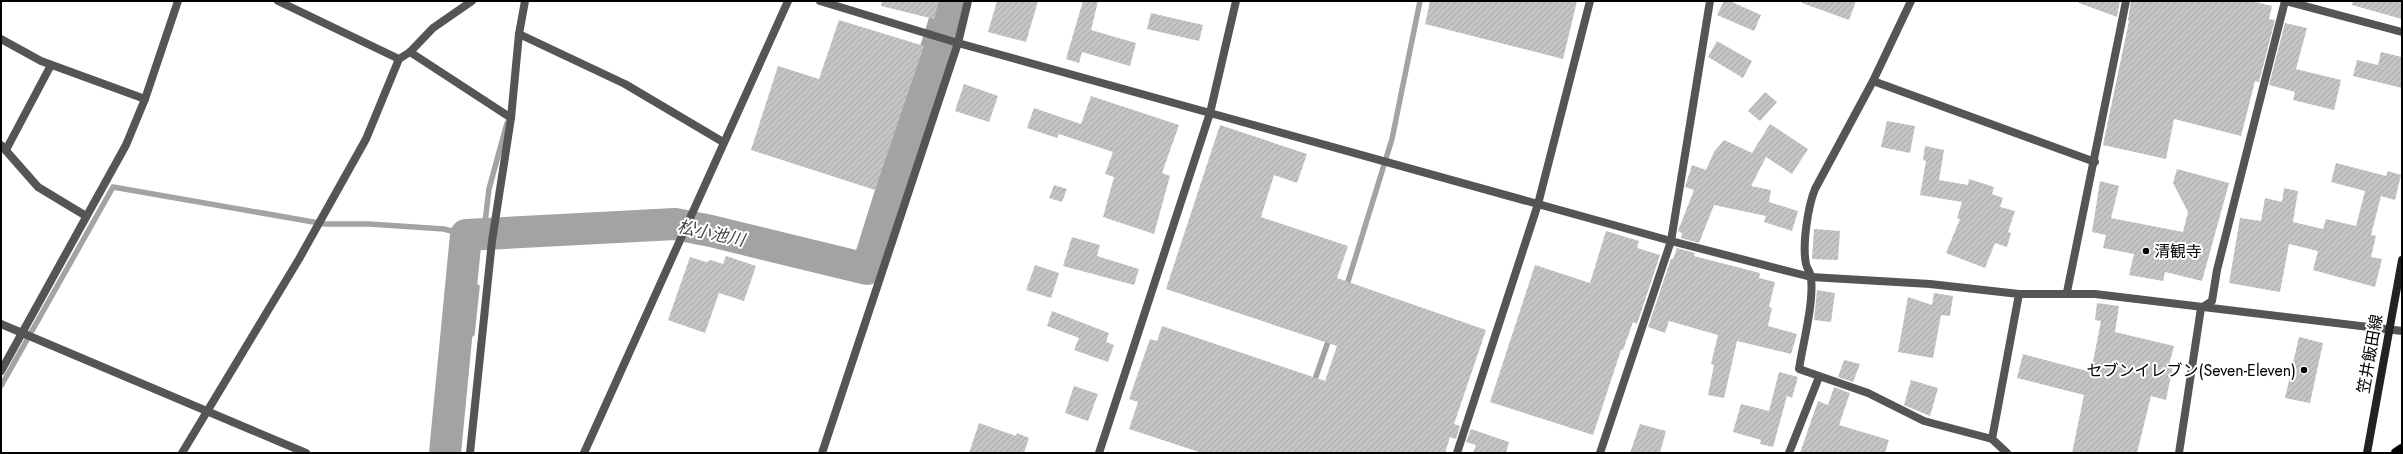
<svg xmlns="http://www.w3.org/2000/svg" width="2403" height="454" viewBox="0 0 2403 454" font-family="Jost,'Noto Sans JP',sans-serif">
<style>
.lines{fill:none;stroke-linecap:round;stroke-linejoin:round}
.stream{stroke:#a3a3a3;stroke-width:5.5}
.river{stroke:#a3a3a3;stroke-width:32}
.building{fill:url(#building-hatch)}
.primary-casing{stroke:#dbdbdb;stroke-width:12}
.minor{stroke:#555;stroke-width:8}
.tertiary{stroke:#555;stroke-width:8}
.secondary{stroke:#222;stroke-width:8}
.primary{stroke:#000;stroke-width:10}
.poi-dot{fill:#000;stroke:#fff;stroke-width:1.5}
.labels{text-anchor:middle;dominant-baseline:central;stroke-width:4;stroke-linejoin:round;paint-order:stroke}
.poi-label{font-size:16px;fill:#000;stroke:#fff;text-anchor:start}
.street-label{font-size:16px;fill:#000;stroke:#fff}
.water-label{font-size:17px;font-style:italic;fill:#444;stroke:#fff}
</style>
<defs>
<pattern id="building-hatch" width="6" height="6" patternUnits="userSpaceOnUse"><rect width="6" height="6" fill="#c4c4c4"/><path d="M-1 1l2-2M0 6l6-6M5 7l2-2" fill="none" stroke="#a7a7a7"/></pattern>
</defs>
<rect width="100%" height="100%" fill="#fff"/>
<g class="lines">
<!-- stream -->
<g class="stream">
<polyline points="483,239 489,189 507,123"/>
<polyline points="1346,288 1392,139 1420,1"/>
<polyline points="472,334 477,287"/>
<polyline points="1313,385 1330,336"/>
<polyline points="1,386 113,187 325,224 369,224 444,229 466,235"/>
</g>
<!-- river -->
<polyline class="river" points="445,453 466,235 675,224 711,231 867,269 951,1"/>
</g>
<!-- building -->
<g class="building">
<polygon points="882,1 939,1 934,19 881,6"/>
<polygon points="997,1 1038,1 1026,42 988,32"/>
<polygon points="1083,1 1098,1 1091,30 1136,43 1130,66 1082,52 1079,63 1066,59"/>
<polygon points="1430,1 1577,1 1563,59 1425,24"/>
<polygon points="1724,1 1730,1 1761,15 1754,31 1717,15"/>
<polygon points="1803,1 1856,1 1849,20 1802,3"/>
<polygon points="2079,1 2120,1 2117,17 2079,3"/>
<polygon points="2131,1 2252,1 2272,6 2269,19 2275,20 2259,82 2255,81 2241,136 2174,119 2166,159 2103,145 2129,21 2128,20"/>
<polygon points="2353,1 2402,1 2402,19 2352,5"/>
<polygon points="1151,13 1203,25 1199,41 1147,29"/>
<polygon points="839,20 924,46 875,190 751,150 778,66 819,79"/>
<polygon points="2285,23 2307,28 2296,69 2341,80 2334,110 2293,100 2295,92 2269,85"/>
<polygon points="1717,41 1752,61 1743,78 1708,57"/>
<polygon points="2381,52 2402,57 2402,88 2353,76 2357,60 2378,65"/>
<polygon points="964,84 998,96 989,122 955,111"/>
<polygon points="1765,92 1777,102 1760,121 1748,111"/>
<polygon points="1091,96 1179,125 1162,173 1170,176 1154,234 1103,217 1114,177 1105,174 1113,152 1059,134 1057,138 1027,128 1034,108 1081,124"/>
<polygon points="1887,121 1915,126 1910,153 1881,147"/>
<polygon points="1770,124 1808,149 1792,174 1766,157 1751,186 1771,190 1769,202 1798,211 1792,231 1764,222 1766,216 1714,205 1699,243 1681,238 1682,233 1678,231 1694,190 1685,187 1692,165 1706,170 1714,152 1724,140 1752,153"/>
<polygon points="1220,125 1307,154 1297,183 1274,175 1261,217 1348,246 1337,278 1486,330 1454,424 1460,426 1456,439 1450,437 1445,453 1202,453 1129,429 1138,402 1129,399 1150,339 1157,341 1162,326 1325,381 1337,346 1166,289"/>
<polygon points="1925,146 1944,150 1939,180 1968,185 1969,179 1994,187 1992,194 2003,198 2000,207 2015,211 2008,232 2011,233 2007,247 1995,243 1985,268 1946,253 1960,219 1957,218 1962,202 1920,195 1926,161 1923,160"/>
<polygon points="2336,163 2386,176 2388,171 2401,175 2395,200 2381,196 2371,235 2376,236 2371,257 2382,259 2375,287 2313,270 2318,251 2289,244 2280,292 2229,283 2240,218 2261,221 2265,198 2282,202 2284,188 2298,191 2293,222 2323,229 2326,219 2356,226 2365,191 2331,182"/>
<polygon points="2177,169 2229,183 2202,281 2165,272 2163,281 2129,275 2134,254 2103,248 2106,235 2092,232 2100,181 2119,186 2111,218 2183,232 2188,212 2173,183"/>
<polygon points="1054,185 1067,189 1062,202 1049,198"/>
<polygon points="1814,229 1840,231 1838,260 1812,259"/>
<polygon points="1606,231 1639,241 1637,248 1660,255 1637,324 1633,322 1623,350 1621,350 1593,435 1490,402 1535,265 1590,283"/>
<polygon points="1072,237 1100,245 1097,256 1139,269 1134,285 1063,266"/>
<polygon points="1677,248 1695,253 1694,256 1760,273 1759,278 1775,282 1769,307 1772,308 1768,326 1797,334 1791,354 1737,341 1724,398 1708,395 1714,365 1711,364 1718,335 1669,321 1665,333 1648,327 1671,259 1673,259"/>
<polygon points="726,256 756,266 744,301 719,293 705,333 668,320 690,257 706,262 711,260 723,264"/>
<polygon points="1035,265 1059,273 1051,298 1026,290"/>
<polygon points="1817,290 1835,293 1831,322 1814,320"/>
<polygon points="1934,293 1953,296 1950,316 1941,315 1933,358 1898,352 1908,297 1932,305"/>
<polygon points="2097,303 2119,306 2115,332 2174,346 2169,365 2173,366 2166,400 2151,396 2137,453 2072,453 2084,395 2017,378 2023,354 2091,372 2101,321 2095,320"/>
<polygon points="1052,311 1109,333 1106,342 1114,345 1108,362 1074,350 1079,338 1047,326"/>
<polygon points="2299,337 2323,343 2310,403 2285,398"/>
<polygon points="1844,360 1860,364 1853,382 1838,377"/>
<polygon points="1779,372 1798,377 1792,398 1787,396 1773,447 1760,444 1761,440 1733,432 1741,404 1769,411"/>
<polygon points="1911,380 1938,388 1930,416 1904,405"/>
<polygon points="1074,386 1098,394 1088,421 1065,413"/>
<polygon points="1834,387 1850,393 1839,425 1889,440 1885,453 1800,453 1818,401 1828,405"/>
<polygon points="979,423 1016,436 1017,433 1029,438 1024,453 969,453"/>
<polygon points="1640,424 1666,431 1660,453 1630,453"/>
<polygon points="1471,429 1509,442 1506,453 1473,453 1476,445 1466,442"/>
</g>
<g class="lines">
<defs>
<polyline id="primary" points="2396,453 2402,449"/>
</defs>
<!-- primary casing -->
<use href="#primary" class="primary-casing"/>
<!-- minor -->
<g class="minor">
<polyline points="278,1 399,59"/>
<polyline points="820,1 958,43 1210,113 1671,241 1811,277 1930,284 2019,294 1992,439"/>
<path d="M1911,1L1873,81L1815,189C1808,206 1802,245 1806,264C1807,269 1811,273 1811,278C1814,303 1803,343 1799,369L1868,393L1924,421L1992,439L2007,453"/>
<polyline points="2286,1 2402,32"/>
<polyline points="519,34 625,84 723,142"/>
<polyline points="1,39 41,61 145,99"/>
<polyline points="410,52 511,118"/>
<polyline points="1873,81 2095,162"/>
<polyline points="1,145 38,187 86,216"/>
<polyline points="7,148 51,65"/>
<polyline points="2067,292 2126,1"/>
<polyline points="2019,294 2095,294 2402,331"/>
<polyline points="1,371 126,145 145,99 178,1"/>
<polyline points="182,453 299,259 366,139 399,59 410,52 433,28 472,1"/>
<polyline points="470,453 492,241 511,118 519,34 525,1"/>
<polyline points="822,453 958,43 968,1"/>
<polyline points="1457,453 1538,204 1590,1"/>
<polyline points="1600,453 1671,241 1710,1"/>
<polyline points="1789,453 1819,377"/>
<polyline points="2179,453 2201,308 2212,301 2217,270 2285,1"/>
</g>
<!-- tertiary -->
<g class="tertiary">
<polyline points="1,324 306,453"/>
<polyline points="584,453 788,1"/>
<polyline points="1099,453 1210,113 1236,1"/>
</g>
<!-- secondary -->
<polyline class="secondary" points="2367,453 2402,260"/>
<!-- primary -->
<use href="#primary" class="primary"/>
</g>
<!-- markers -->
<g class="poi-dot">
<circle cx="2146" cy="251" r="4"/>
<circle cx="2304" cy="370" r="4"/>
</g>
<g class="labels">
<!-- poi labels -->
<g class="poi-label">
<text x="2154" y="251">清観寺</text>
<text x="2296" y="370" text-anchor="end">セブンイレブン(Seven-Eleven)</text>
</g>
<!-- street labels -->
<g class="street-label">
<text transform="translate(2370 354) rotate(-80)">笠井飯田線</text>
</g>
<!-- water labels -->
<g class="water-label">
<text transform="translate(711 233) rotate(12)">松小池川</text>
</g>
</g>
<!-- border -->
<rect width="2403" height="454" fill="none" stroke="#000000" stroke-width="4"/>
</svg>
